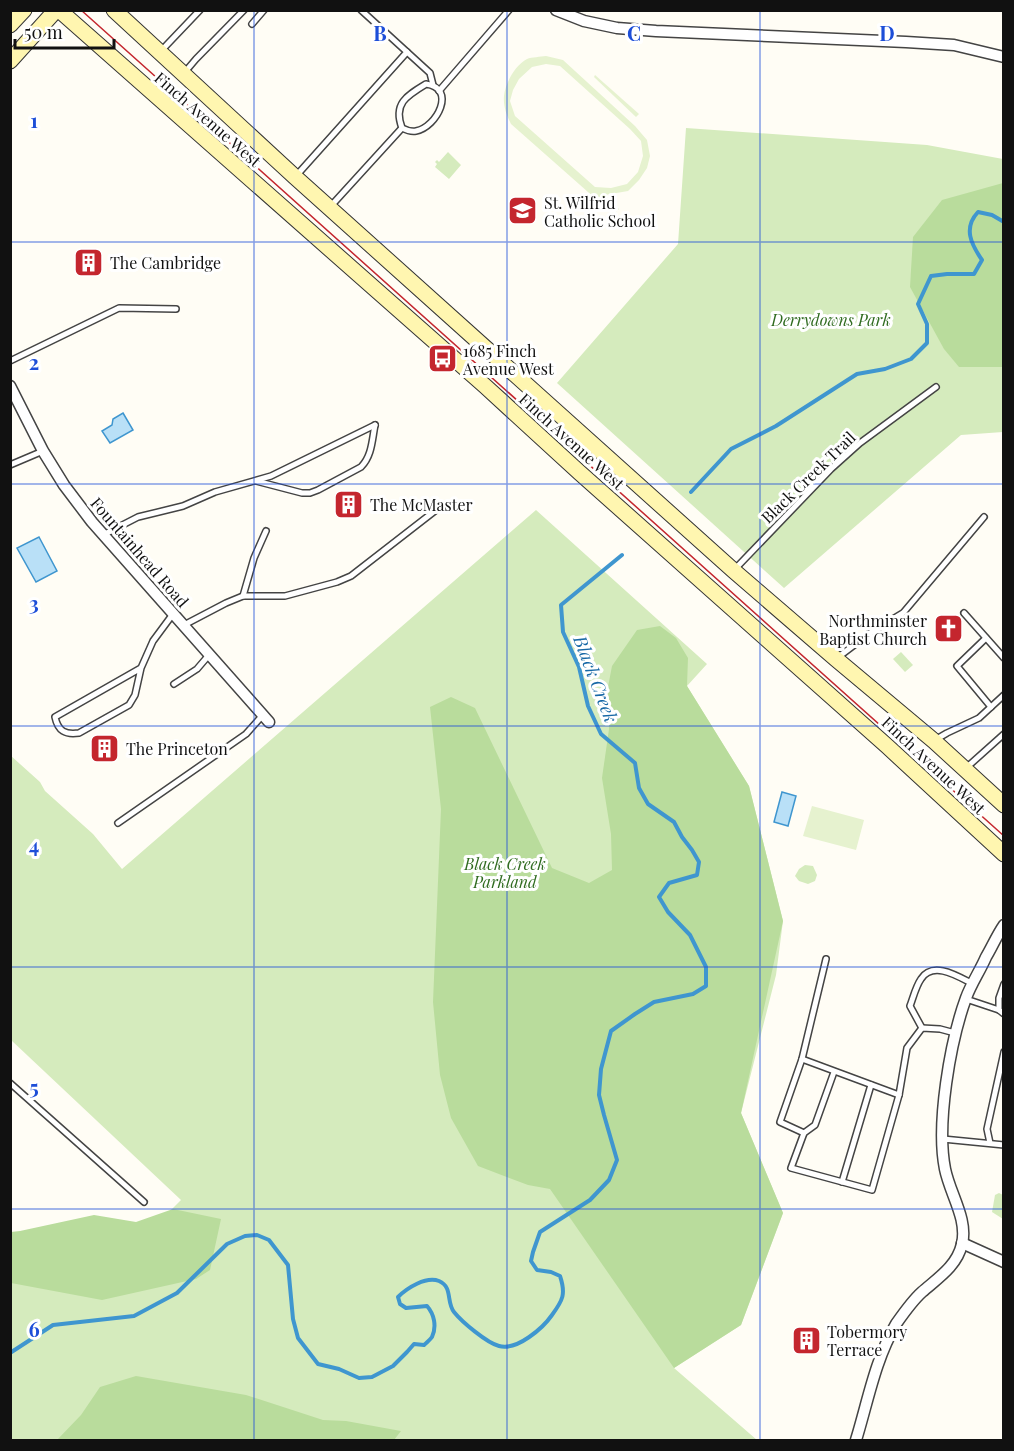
<svg xmlns="http://www.w3.org/2000/svg" width="1014" height="1451" viewBox="0 0 1014 1451" font-family="'Playfair Display',serif">
<style>
.green{fill:#d5ebbd}
.forest{fill:#b9dc9c}
.pitch{fill:#e6f2cf;fill-rule:evenodd}
.water{fill:#b9e0f7;stroke:#3f96cf;stroke-width:1.5}
.lines{fill:none;stroke-linecap:round;stroke-linejoin:round}
.stream{stroke:#3f96cf;stroke-width:4}
.lane-casing{stroke:#444;stroke-width:8}
.street-casing{stroke:#444;stroke-width:13}
.secondary-casing{stroke:#333;stroke-width:17}
.lane{stroke:#fff;stroke-width:5}
.street{stroke:#fff;stroke-width:10}
.secondary{stroke:#fff6b0;stroke-width:15}
.tram{stroke:#c4262e;stroke-width:1.5}
.grid{fill:none;stroke:#1d4ed8;stroke-width:1.5;stroke-opacity:0.55}
.labels{text-anchor:middle;dominant-baseline:central;stroke-width:6;stroke-linejoin:round;paint-order:stroke}
.street-label{font-size:16px;fill:#111;stroke:#fff}
.poi-label{font-size:16px;fill:#111;stroke:#fff;text-anchor:start}
.park-label{font-size:16px;font-style:italic;fill:#2f6b1f;stroke:#fff}
.water-label{font-size:18px;font-style:italic;fill:#1768a6;stroke:#fff}
.grid-label{font-size:20px;text-anchor:middle;font-weight:bold;fill:#1d4ed8;stroke:#fff;stroke-width:6;stroke-linejoin:round;paint-order:stroke}
</style>
<rect width="100%" height="100%" fill="#fffdf5"/>
<!-- green -->
<g class="green">
<polygon points="686,128 927,145 1003,159 1003,432 961,435 784,588 557,383 678,244"/>
<polygon points="448,152 461,165 449,179 435,167 437,164 435,162 437,160 439,162"/>
<polygon points="536,510 707,664 687,686 749,786 783,921 776,975 741,1113 783,1213 741,1325 674,1368 757,1440 11,1440 11,1247 150,1231 181,1200 11,1040 10,755 40,782 45,791 93,834 122,869"/>
<polygon points="901,652 913,665 905,672 893,659"/>
<polygon points="805,865 813,866 817,875 815,881 808,884 799,881 795,876 799,869"/>
<polygon points="999,1193 1003,1195 1003,1219 992,1212 995,1195"/>
</g>
<!-- forest -->
<g class="forest">
<polygon points="1003,183 1003,367 959,367 944,349 910,287 913,237 942,200"/>
<polygon points="660,626 676,638 688,658 687,686 749,786 783,921 741,1113 783,1213 741,1325 674,1368 550,1189 528,1185 478,1166 451,1118 440,1075 433,1002 441,809 430,707 451,697 475,708 552,868 589,883 612,870 611,834 602,778 609,729 608,687 612,666 637,630"/>
<polygon points="173,1209 221,1219 210,1270 196,1279 102,1300 11,1283 11,1232 20,1231 94,1215 136,1222"/>
<polygon points="136,1376 246,1395 323,1420 346,1421 401,1431 394,1440 57,1440 81,1415 100,1387"/>
</g>
<!-- pitch -->
<g class="pitch">
<path d="M546,56L563,60L635,126L647,140L650,156L647,168L639,180L628,191L605,195L619,209L614,215L511,124C507,116 503,106 504,96C505,84 515,65 527,59C532,57 540,57 546,56ZM546,64L560,66L630,129L641,141L643,156L638,172L627,184L611,188L595,187L515,116L510,101L513,90L519,79L532,67Z"/>
<polygon points="595,75 639,114 636,117 594,77"/>
<polygon points="812,806 864,820 856,850 803,836"/>
</g>
<!-- water -->
<g class="water">
<polygon points="123,413 133,430 110,443 102,431 112,425 113,419"/>
<polygon points="39,537 57,571 36,582 17,548"/>
<polygon points="782,792 796,796 788,826 774,822"/>
</g>
<g class="lines">
<!-- stream -->
<g class="stream">
<path d="M691,492L731,449L776,426L857,374L885,369L911,359L927,343V324L918,304L931,276L947,274H974L982,260C971,244 963,228 978,212L992,215L1004,222"/>
<path d="M10,1353L53,1325L134,1316L177,1293L227,1244L245,1236L257,1235L269,1240L288,1265L293,1319L298,1338L318,1364L339,1369L359,1378L372,1377L393,1366L407,1352L414,1344L424,1345C427,1342 430,1340 432,1337C437,1326 434,1314 427,1306L406,1308L400,1304L398,1297C407,1288 426,1276 439,1281C453,1287 446,1302 454,1312C462,1322 487,1343 499,1346C517,1351 543,1328 552,1315C563,1300 566,1294 560,1276L551,1272L537,1270L531,1261L533,1252L540,1232L590,1200L609,1180L617,1160L604,1115L599,1095L601,1069L611,1031L635,1014L654,1002L693,994L706,986V967L690,935L668,912L659,897L669,883L697,875L699,862L692,850L682,837L674,822L648,804L639,788L635,763L601,734L588,706L579,667L563,632L561,605L622,555"/>
</g>
<defs>
<g id="lane">
<polyline points="252,24 264,10"/>
<polyline points="160,52 200,10"/>
<polyline points="407,52 430,73 433,85"/>
<polyline points="185,72 196,59 244,10"/>
<path d="M426,84C457,88 437,127 416,131C411,132 406,130 402,128C393,104 406,96 426,84Z"/>
<polyline points="439,91 509,10"/>
<polyline points="296,176 407,52 361,10"/>
<polyline points="330,207 402,128"/>
<polyline points="10,361 119,308 176,309"/>
<polyline points="10,465 43,451"/>
<path d="M256,481L302,493H310L318,490L361,467C372,456 372,440 375,425"/>
<polyline points="103,535 138,517 183,506 215,492 271,476 375,425"/>
<polyline points="735,569 831,469 860,443 936,387"/>
<polyline points="243,596 254,558 266,531"/>
<polyline points="964,613 1004,658"/>
<polyline points="184,625 226,603 243,596 285,596 337,582 351,576 436,510"/>
<polyline points="986,638 957,666 991,707"/>
<polyline points="837,658 870,633 903,613 984,517"/>
<path d="M141,668L135,695L129,705L79,733C65,735 58,731 55,717L141,668L153,641L173,614"/>
<polyline points="174,684 197,669 209,655"/>
<polyline points="935,740 947,733 979,718 1004,695"/>
<polyline points="966,768 1004,734"/>
<polyline points="118,823 246,734 262,716"/>
<polyline points="1004,984 999,998 999,1010 1004,1014"/>
<polyline points="966,999 999,1010"/>
<path d="M922,1028L910,1006C913,998 916,986 921,979C933,960 959,977 973,984"/>
<polyline points="802,1059 826,959"/>
<polyline points="834,1072 815,1125 804,1133 791,1168 872,1190 899,1095 907,1048 922,1028 940,1029 955,1033"/>
<polyline points="10,1083 144,1202"/>
<polyline points="804,1133 780,1122 802,1059 899,1095"/>
<polyline points="943,1139 1004,1145"/>
<polyline points="990,1143 987,1129 1004,1052"/>
<polyline points="842,1182 871,1085"/>
</g>
<g id="street">
<polyline points="556,10 584,21 617,28 656,31 906,42 954,45 1004,57"/>
<polyline points="10,386 43,451 64,485 92,522 269,722"/>
<polyline points="962,1243 1004,1262"/>
<path d="M856,1440C868,1401 875,1360 896,1324C903,1314 912,1301 922,1292C938,1278 957,1266 962,1244C968,1219 950,1194 945,1169C936,1124 950,1042 966,998C971,984 980,971 986,957C992,947 997,935 1004,925"/>
</g>
<g id="secondary">
<polyline points="59,10 485,386 580,473 887,746 1004,854"/>
<polyline points="114,10 295,177 734,571 836,659 934,741 1004,805"/>
<polyline points="10,25 24,10"/>
<polyline points="10,61 56,10"/>
</g>
</defs>
<!-- lane casing -->
<use href="#lane" class="lane-casing"/>
<!-- street casing -->
<use href="#street" class="street-casing"/>
<!-- secondary casing -->
<use href="#secondary" class="secondary-casing"/>
<!-- lane -->
<use href="#lane" class="lane"/>
<!-- street -->
<use href="#street" class="street"/>
<!-- secondary -->
<use href="#secondary" class="secondary"/>
<!-- tram -->
<polyline class="tram" points="81,10 1004,836"/>
</g>
<!-- grid -->
<path class="grid" d="M254,10V1440M507,10V1440M760,10V1440M10,242H1004M10,484H1004M10,726H1004M10,967H1004M10,1209H1004"/>
<!-- icons -->
<defs>
<symbol id="school-square" viewBox="-11 -11 22 22"><rect x="-9" y="-9" width="18" height="18" rx="4" fill="#c4262e" stroke="#fff"/><path d="M0-5L7-2L0 1L-7-2ZM-4 1L0 2.5L4 1V4Q0 6-4 4Z" fill="#fff"/></symbol>
<symbol id="building-square" viewBox="-11 -11 22 22"><rect x="-9" y="-9" width="18" height="18" rx="4" fill="#c4262e" stroke="#fff"/><path d="M-4-6H4V6H1V3H-1V6H-4ZM-2.5-4.3h1.7v1.8h-1.7ZM.8-4.3h1.7v1.8H.8ZM-2.5-1h1.7V.8h-1.7ZM.8-1h1.7V.8H.8Z" fill="#fff"/></symbol>
<symbol id="bus-square" viewBox="-11 -11 22 22"><rect x="-9" y="-9" width="18" height="18" rx="4" fill="#c4262e" stroke="#fff"/><path d="M-5-6H5V4H4V6H2V4H-2V6H-4V4H-5ZM-3.5-4V0h7V-4ZM-3.5 1.2v1.5H-2V1.2ZM2 1.2v1.5H3.5V1.2Z" fill="#fff"/></symbol>
<symbol id="church-square" viewBox="-11 -11 22 22"><rect x="-9" y="-9" width="18" height="18" rx="4" fill="#c4262e" stroke="#fff"/><path d="M-1.2-6h2.4v3.5h3.3v2.4h-3.3V6h-2.4V-.1h-3.3v-2.4h3.3Z" fill="#fff"/></symbol>
</defs>
<g fill-rule="evenodd">
<use href="#school-square" x="506" y="194" width="33" height="33"/>
<use href="#building-square" x="72" y="246" width="33" height="33"/>
<use href="#bus-square" x="426" y="342" width="33" height="33"/>
<use href="#building-square" x="332" y="488" width="33" height="33"/>
<use href="#church-square" x="932" y="612" width="33" height="33"/>
<use href="#building-square" x="88" y="732" width="33" height="33"/>
<use href="#building-square" x="790" y="1324" width="33" height="33"/>
</g>
<g class="labels">
<!-- street labels -->
<g class="street-label">
<text transform="translate(208 119) rotate(41)">Finch Avenue West</text>
<text transform="translate(572 441) rotate(42)">Finch Avenue West</text>
<text transform="translate(808 477) rotate(-44)">Black Creek Trail</text>
<text transform="translate(140 552) rotate(49)">Fountainhead Road</text>
<text transform="translate(934 765) rotate(43)">Finch Avenue West</text>
</g>
<!-- poi labels -->
<g class="poi-label">
<text x="544" y="202">St. Wilfrid<tspan x="544" dy="18">Catholic School</tspan></text>
<text x="110" y="262">The Cambridge</text>
<text x="463" y="350">1685 Finch<tspan x="463" dy="18">Avenue West</tspan></text>
<text x="370" y="504">The McMaster</text>
<text x="927" y="620" text-anchor="end">Northminster<tspan x="927" dy="18">Baptist Church</tspan></text>
<text x="126" y="748">The Princeton</text>
<text x="827" y="1331">Tobermory<tspan x="827" dy="18">Terrace</tspan></text>
</g>
<!-- park labels -->
<g class="park-label">
<text x="831" y="319">Derrydowns Park</text>
<text x="505" y="863">Black Creek<tspan x="505" dy="18">Parkland</tspan></text>
</g>
<!-- water labels -->
<g class="water-label">
<text transform="translate(596 679) rotate(69)">Black Creek</text>
</g>
</g>
<g class="grid-label">
<text x="380" y="41">B</text>
<text x="634" y="41">C</text>
<text x="887" y="41">D</text>
<text x="34" y="128">1</text>
<text x="34" y="370">2</text>
<text x="34" y="611">3</text>
<text x="34" y="853">4</text>
<text x="34" y="1095">5</text>
<text x="34" y="1337">6</text>
</g>
<!-- border -->
<rect width="1014" height="1451" fill="none" stroke="#111111" stroke-width="24"/>
<!-- scale -->
<path d="M15 39v9h99v-9" fill="none" stroke="#111111" stroke-width="3"/>
<text x="24" y="39" font-size="18" fill="#111111" stroke="#ffffff" stroke-width="4.5" paint-order="stroke">50 m</text>
</svg>
